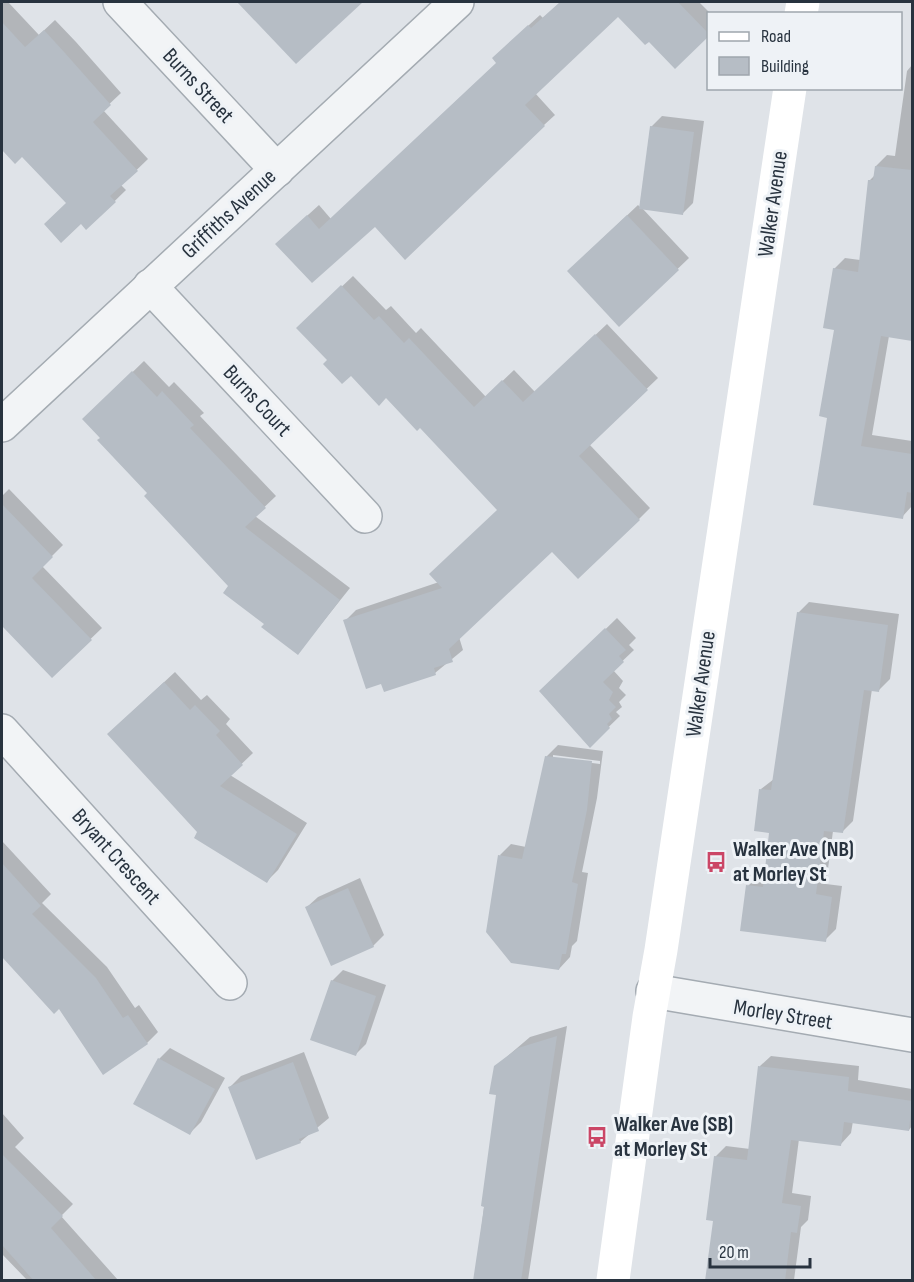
<svg xmlns="http://www.w3.org/2000/svg" width="914" height="1282" viewBox="0 0 914 1282" font-family="'Sofia Sans Condensed',sans-serif">
<style>
.shadow{fill:#0003;fill-rule:evenodd}
.building{fill:#b6bdc5}
.lines{fill:none;stroke-linecap:round;stroke-linejoin:round}
.street-casing{stroke:#a4abb2;stroke-width:36}
.street{stroke:#f2f4f6;stroke-width:33}
.secondary{stroke:#fff;stroke-width:33}
.labels{text-anchor:middle;dominant-baseline:central;stroke-width:6;stroke-linejoin:round;paint-order:stroke}
.street-label{font-size:22px;fill:#28333f;stroke:#eef2f6}
.poi-label{font-size:22px;font-weight:bold;fill:#28333f;stroke:#eef2f6;text-anchor:start}
</style>
<rect width="100%" height="100%" fill="#dfe3e8"/>
<!-- shadow -->
<g class="shadow">
<polygon points="2,2 8,2 39,35 55,20 76,42 121,93 103,110 148,159 121,185 126,190 87,228 68,203 23,155 15,162 2,147"/>
<polygon points="240,2 360,2 296,62"/>
<polygon points="561,2 699,2 711,14 708,14 708,34 675,67 649,40 618,15 535,93 555,115 544,125 375,225 288,233 319,205 331,219 498,62 505,47 540,15 543,18"/>
<polygon points="912,65 912,340 889,336 872,435 912,441 912,506 902,517 828,416 836,328 834,269 845,258 860,260 870,180 875,175 876,166 887,155 895,156 907,71"/>
<polygon points="662,116 704,121 693,203 682,214 642,208 689,258 619,325 580,260 638,205 640,207 651,127"/>
<polygon points="353,276 386,310 391,306 416,333 421,328 486,397 514,370 535,392 607,324 658,378 589,444 650,508 639,519 552,550 459,637 463,650 435,673 345,621 356,610 439,582 499,509 420,426 386,396 329,360 298,328"/>
<polygon points="144,361 169,387 174,382 204,413 200,416 276,496 255,516 350,588 298,653 229,586 84,419"/>
<polygon points="9,489 63,545 42,566 102,628 52,676 2,617 2,496"/>
<polygon points="809,602 899,614 890,679 879,690 872,689 853,821 842,832 833,831 826,884 842,886 836,929 825,940 748,886 759,875 765,876 771,832 761,789 774,779 798,613"/>
<polygon points="617,618 636,638 629,645 634,650 613,670 623,681 619,688 626,695 619,702 622,707 616,712 620,716 590,745 541,692"/>
<polygon points="175,672 201,700 207,695 230,719 226,724 253,753 230,775 307,823 278,870 267,881 199,832 120,723"/>
<path d="M558,745L603,751L597,798L582,872L588,873L577,941L572,946L570,957L559,969L500,855L511,844L526,847L547,756ZM553,755L600,761V764L553,758Z"/>
<polygon points="2,841 51,894 42,903 107,967 135,1008 139,1005 158,1032 147,1043 59,1007 2,945"/>
<polygon points="360,878 384,935 373,946 307,907 318,897"/>
<polygon points="343,970 386,985 366,1044 355,1055 332,981"/>
<polygon points="567,1026 528,1280 475,1280 498,1094 495,1067 530,1037"/>
<polygon points="170,1048 225,1078 201,1122 190,1133 159,1059"/>
<polygon points="304,1052 329,1118 300,1142 230,1087 241,1076"/>
<polygon points="771,1056 859,1066 858,1080 912,1089 912,1126 909,1130 853,1121 851,1133 841,1144 799,1139 792,1193 811,1196 808,1220 801,1227 794,1280 707,1280 714,1220 715,1157 726,1146 750,1149 760,1066"/>
<polygon points="2,1113 24,1138 15,1147 73,1204 61,1216 118,1280 27,1280 2,1254"/>
</g>
<!-- building -->
<g class="building">
<polygon points="237,2 363,2 296,64"/>
<polygon points="560,2 678,2 708,33 708,37 675,69 649,42 645,45 618,17 525,105 545,126 405,260 375,227 312,283 275,244 307,215 319,229 496,63 492,58 528,25 531,28"/>
<polygon points="2,22 25,47 44,30 65,53 111,105 93,122 138,171 110,196 116,202 86,230 81,224 61,243 44,224 66,203 22,157 15,164 2,150"/>
<polygon points="650,126 694,132 683,215 639,209"/>
<polygon points="875,166 912,170 912,341 881,336 861,446 912,454 912,493 907,492 903,519 813,505 827,418 819,416 834,330 823,328 833,268 858,272 868,180 873,180"/>
<polygon points="627,215 679,270 619,327 567,271"/>
<polygon points="341,285 374,320 379,316 404,343 409,338 474,407 502,380 523,402 595,334 648,390 579,456 640,520 578,579 552,552 449,649 453,662 434,668 436,675 384,692 381,684 366,689 343,620 442,588 429,574 497,510 420,428 417,431 386,398 379,406 351,376 342,384 323,364 327,360 296,328"/>
<polygon points="132,371 157,397 162,391 194,425 190,428 266,508 245,527 340,600 298,655 261,627 264,624 223,593 228,586 144,496 147,493 97,440 100,438 82,419"/>
<polygon points="2,504 53,557 32,578 92,640 52,678 2,626"/>
<polygon points="797,612 888,625 879,692 864,690 843,833 824,831 816,894 832,897 826,942 740,931 746,885 763,887 769,833 754,831 759,789 771,790"/>
<polygon points="605,628 626,650 619,656 624,662 603,682 613,692 609,700 616,707 609,714 612,719 607,724 610,728 590,748 539,691"/>
<polygon points="164,682 190,710 195,705 220,731 216,735 243,765 220,786 297,834 267,883 194,838 197,832 107,734"/>
<polygon points="545,756 592,761 587,810 572,882 578,884 566,954 562,954 559,970 511,963 486,932 498,855 522,859"/>
<polygon points="2,863 41,906 32,914 96,978 123,1018 128,1015 148,1044 103,1075 59,1009 54,1014 2,957"/>
<polygon points="348,888 374,947 331,966 305,907"/>
<polygon points="331,980 376,996 356,1056 310,1040"/>
<polygon points="557,1036 521,1281 473,1281 484,1207 481,1206 496,1095 489,1094 494,1066 518,1048"/>
<polygon points="158,1058 215,1089 190,1135 133,1104"/>
<polygon points="293,1062 319,1131 299,1139 301,1143 256,1160 228,1087"/>
<polygon points="758,1066 849,1077 848,1091 912,1101 909,1131 844,1122 841,1146 791,1140 782,1203 801,1206 797,1233 791,1232 785,1281 705,1281 713,1221 706,1220 714,1156 747,1160"/>
<polygon points="2,1154 63,1216 51,1228 97,1281 34,1281 2,1245"/>
</g>
<g class="lines">
<defs>
<g id="street">
<polyline points="120,2 277,170"/>
<polyline points="150,286 365,516"/>
<polyline points="2,425 457,2"/>
<polyline points="2,731 230,983"/>
<polyline points="653,991 912,1035"/>
</g>
</defs>
<!-- street casing -->
<use href="#street" class="street-casing"/>
<!-- street -->
<use href="#street" class="street"/>
<!-- secondary -->
<g class="secondary">
<polyline points="801,14 803,2"/>
<polyline points="613,1280 649,1017 661,950 790,88"/>
</g>
</g>
<!-- icons -->
<defs>
<symbol id="bus-bare" viewBox="-9 -9 18 18"><path d="M-5-6H5V4H4V6H2V4H-2V6H-4V4H-5ZM-3.5-4V0h7V-4ZM-3.5 1.2v1.5H-2V1.2ZM2 1.2v1.5H3.5V1.2Z" fill="#cb4666" stroke="#eef2f6" stroke-width="2.5" paint-order="stroke"/></symbol>
</defs>
<g fill-rule="evenodd">
<use href="#bus-bare" x="701" y="847" width="30" height="30"/>
<use href="#bus-bare" x="582" y="1122" width="30" height="30"/>
</g>
<g class="labels">
<!-- street labels -->
<g class="street-label">
<text transform="translate(198 86) rotate(47)">Burns Street</text>
<text transform="translate(773 204) rotate(-82)">Walker Avenue</text>
<text transform="translate(229 214) rotate(-43)">Griffiths Avenue</text>
<text transform="translate(257 401) rotate(47)">Burns Court</text>
<text transform="translate(701 684) rotate(-82)">Walker Avenue</text>
<text transform="translate(116 857) rotate(48)">Bryant Crescent</text>
<text transform="translate(783 1015) rotate(9)">Morley Street</text>
</g>
<!-- poi labels -->
<g class="poi-label">
<text x="733" y="849">Walker Ave (NB)<tspan x="733" dy="25">at Morley St</tspan></text>
<text x="614" y="1124">Walker Ave (SB)<tspan x="614" dy="25">at Morley St</tspan></text>
</g>
</g>
<!-- border -->
<rect width="914" height="1282" fill="none" stroke="#28333f" stroke-width="6"/>
<!-- legend -->
<rect x="707" y="12" width="195" height="78" fill="#eef2f6" stroke="#9fa6ad" stroke-width="1.5"/>
<rect x="719" y="32" width="30" height="9" fill="#ffffff" stroke="#9fa6ad" stroke-width="1.5"/>
<text x="761" y="42" font-size="18" fill="#28333f">Road</text>
<rect x="719" y="57" width="30" height="18" fill="#b6bdc5" stroke="#9fa6ad" stroke-width="1.5"/>
<text x="761" y="72" font-size="18" fill="#28333f">Building</text>
<!-- scale -->
<path d="M710 1258v9h100v-9" fill="none" stroke="#28333f" stroke-width="3"/>
<text x="719" y="1258" font-size="18" fill="#28333f" stroke="#eef2f6" stroke-width="4.5" paint-order="stroke">20 m</text>
</svg>
